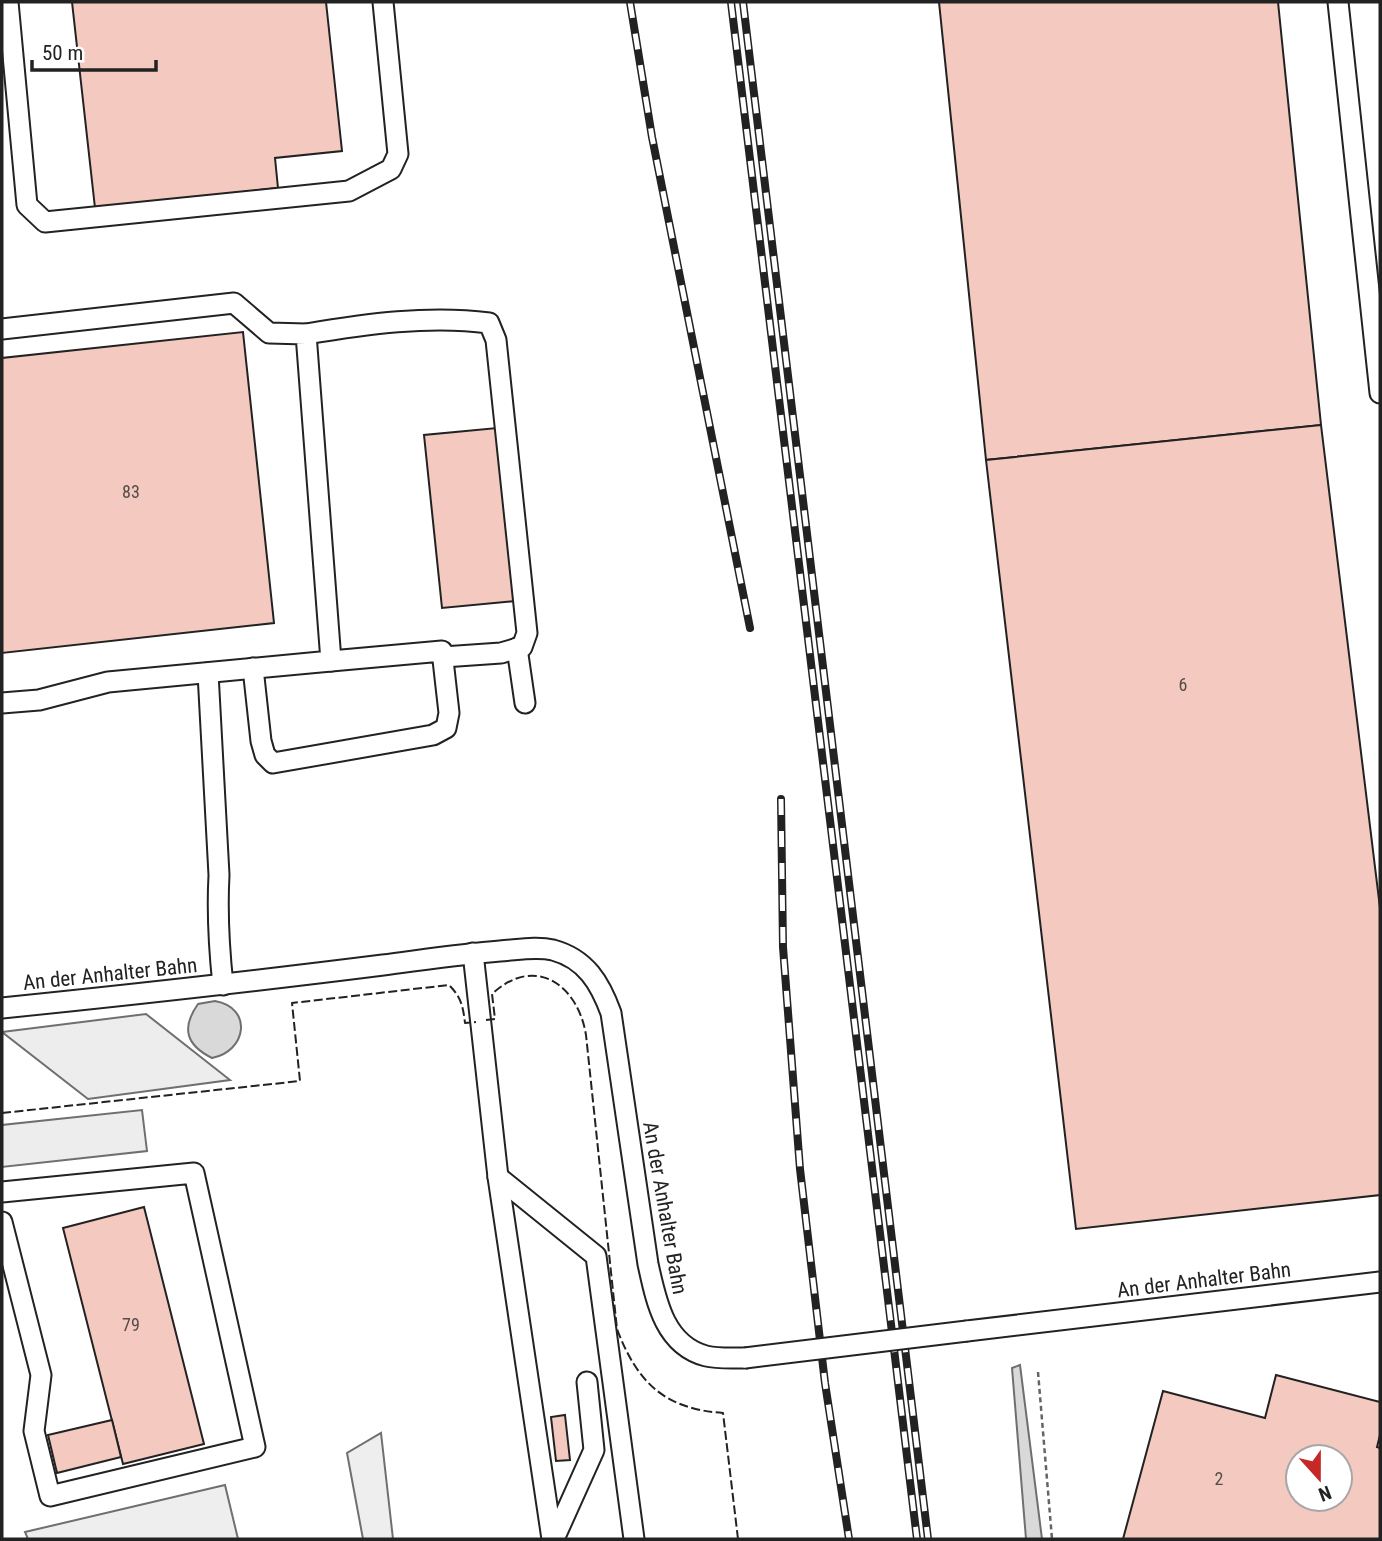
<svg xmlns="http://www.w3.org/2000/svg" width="1382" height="1541" viewBox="0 0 1382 1541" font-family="'Roboto Condensed',sans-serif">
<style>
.green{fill:#eee;stroke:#6f6f6f;stroke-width:2}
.parking{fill:#ededed;stroke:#6f6f6f;stroke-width:2}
.water{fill:#d9d9d9;stroke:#6f6f6f;stroke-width:2}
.building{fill:#f3c9c0;stroke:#222;stroke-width:2;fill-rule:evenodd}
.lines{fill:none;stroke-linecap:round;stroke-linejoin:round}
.minor-casing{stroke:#222;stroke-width:23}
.path{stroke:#646464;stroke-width:2.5;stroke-dasharray:5 3.5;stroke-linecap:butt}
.minor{stroke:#fff;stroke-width:19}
.rail-casing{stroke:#222;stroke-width:8}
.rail{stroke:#fff;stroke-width:5;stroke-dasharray:16;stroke-linecap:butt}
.minor-bridge-casing{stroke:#222;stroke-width:23;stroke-linecap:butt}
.minor-bridge{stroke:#fff;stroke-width:19}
.fence{stroke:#222;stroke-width:2;stroke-dasharray:9 3.5;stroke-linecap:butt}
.labels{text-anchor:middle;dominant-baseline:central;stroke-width:5;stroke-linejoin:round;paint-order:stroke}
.number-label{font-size:18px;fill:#564c4a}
.street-label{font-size:21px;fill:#222;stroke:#fff}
</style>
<rect width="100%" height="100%" fill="#fff"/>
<!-- green -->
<g class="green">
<polygon points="381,1433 393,1539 363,1539 347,1453"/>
<polygon points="225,1485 238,1539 28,1539 25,1532"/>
</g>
<!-- parking -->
<g class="parking">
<polygon points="146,1014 230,1080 88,1099 2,1032"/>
<polygon points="142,1110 147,1151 2,1167 2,1125"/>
</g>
<!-- water -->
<g class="water">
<path d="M215,1001C254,1008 246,1052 212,1058C186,1045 181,1028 198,1004Z"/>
<polygon points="1020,1365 1042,1539 1026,1539 1012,1368"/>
</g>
<!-- building -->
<g class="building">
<polygon points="72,2 326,2 342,151 275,158 278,188 95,208"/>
<polygon points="939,2 1278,2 1321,425 986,460"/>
<polygon points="243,332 274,623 2,653 2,358"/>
<polygon points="1321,425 1380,908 1380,1195 1076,1229 986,460"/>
<polygon points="497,428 515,601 442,608 424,435"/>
<polygon points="144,1207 204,1444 123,1464 63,1228"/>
<path d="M1276,1375L1380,1402V1435L1377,1447L1380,1448V1539H1123L1163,1391L1265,1418ZM1298,1457H1340V1499H1298Z"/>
<polygon points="565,1415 570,1460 556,1461 551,1417"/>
<polygon points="112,1420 121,1457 57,1473 48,1435"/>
</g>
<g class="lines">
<defs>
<g id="minor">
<polyline points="8,2 27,205 45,222 349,191 391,169 398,154 383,2"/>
<polyline points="1338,2 1380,393"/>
<polyline points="2,329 234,303 269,333 306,334 331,661 108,682 39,700 2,703"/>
<path d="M306,334C366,324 429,315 489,323L496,340L527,633L522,647L501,653L443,657"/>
<polyline points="517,648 525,703"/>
<polyline points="253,668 261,741 265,755 273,763 433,735 446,728 449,713 442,651 331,661"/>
<path d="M208,673L219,875C217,912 219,948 223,985"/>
<polyline points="473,953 498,1177 552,1539"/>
<path d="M2,1008C129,995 256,981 383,965C422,960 461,954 500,951C517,950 536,946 553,950C586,959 600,983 611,1013L648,1264C656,1300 664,1345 706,1356C718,1359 732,1358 745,1358"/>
<polyline points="498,1177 596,1256 634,1539"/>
<polyline points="2,1192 194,1173 255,1447 50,1496 34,1431 41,1375 2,1222"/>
<polyline points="967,1331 1380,1282"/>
<polyline points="554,1539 594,1450 587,1382"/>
</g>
</defs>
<!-- minor casing -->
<use href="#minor" class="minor-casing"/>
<!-- path -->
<polyline class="path" points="1038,1372 1052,1539"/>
<!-- minor -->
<use href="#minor" class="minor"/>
<defs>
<g id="rail">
<polyline points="630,2 652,137 750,628"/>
<polyline points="731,2 917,1539"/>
<polyline points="743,2 928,1539"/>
<polyline points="781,799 783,947 800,1169 825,1383 849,1539"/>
</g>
</defs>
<!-- rail casing -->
<use href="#rail" class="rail-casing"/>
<!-- rail -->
<use href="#rail" class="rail"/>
<defs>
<polyline id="minor-bridge" points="745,1358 967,1331"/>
</defs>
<!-- minor-bridge casing -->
<use href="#minor-bridge" class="minor-bridge-casing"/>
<!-- minor-bridge -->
<use href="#minor-bridge" class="minor-bridge"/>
<!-- fence -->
<g class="fence">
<path d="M486,1020L495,1019L492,994C535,954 578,985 586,1035L617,1329C637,1382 664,1409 723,1413L738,1539"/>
<path d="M2,1113L300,1081L292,1003L449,985C461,997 463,1006 465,1023L476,1022"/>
</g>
</g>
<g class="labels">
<!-- number labels -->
<g class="number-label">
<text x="131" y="491">83</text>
<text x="1183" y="684">6</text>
<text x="131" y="1324">79</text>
<text x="1219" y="1478">2</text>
</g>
<!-- street labels -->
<g class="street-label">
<text transform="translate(110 974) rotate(-6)">An der Anhalter Bahn</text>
<text transform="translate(665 1208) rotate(80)">An der Anhalter Bahn</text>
<text transform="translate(1204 1280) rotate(-7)">An der Anhalter Bahn</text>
</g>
</g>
<!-- border -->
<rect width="1382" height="1541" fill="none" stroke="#222222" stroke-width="7"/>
<!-- north arrow -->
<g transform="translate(1319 1478) rotate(159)"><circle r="33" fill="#ffffff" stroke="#a7a7a7" stroke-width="2"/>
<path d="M0-5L12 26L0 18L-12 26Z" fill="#c62828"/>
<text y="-10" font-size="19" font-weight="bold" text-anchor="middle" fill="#222222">N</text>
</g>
<!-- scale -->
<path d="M32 60v10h124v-10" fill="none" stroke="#222222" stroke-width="3.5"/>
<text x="42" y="60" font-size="21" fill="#222222" stroke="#ffffff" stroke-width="5" paint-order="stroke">50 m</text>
</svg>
